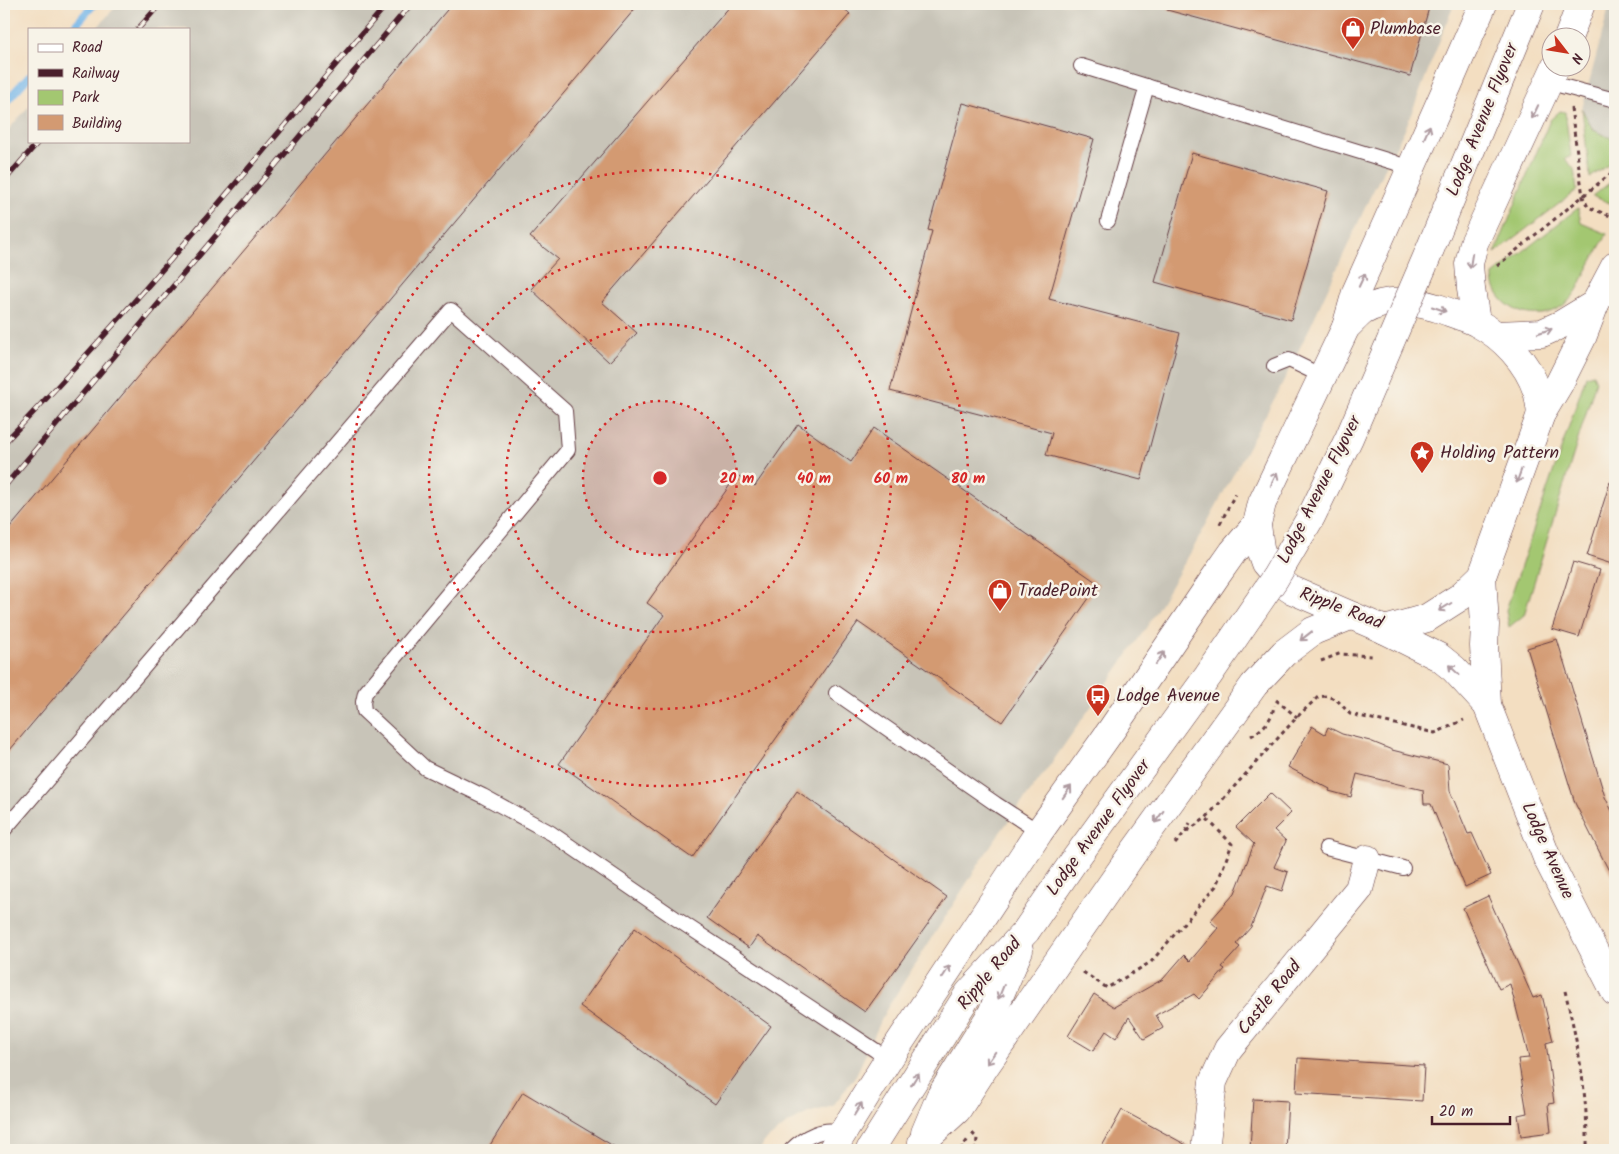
<svg xmlns="http://www.w3.org/2000/svg" width="1619" height="1154" viewBox="0 0 1619 1154" font-family="Kalam,sans-serif">
<style>
.industrial{fill:#c8c4b8}
.green{fill:#a3c771;stroke:#76734e}
.lines{fill:none;stroke-linecap:round;stroke-linejoin:round}
.stream{stroke:#74b6e9;stroke-width:8}
.building{fill:#d39a72}
.service-casing{stroke:#633c42;stroke-width:16}
.minor-casing{stroke:#633c42;stroke-width:29}
.primary-casing{stroke:#633c42;stroke-width:29}
.trunk-casing{stroke:#633c42;stroke-width:29}
.path{stroke:#633c42;stroke-width:3;stroke-dasharray:4 4;stroke-linecap:butt}
.service{stroke:#fff;stroke-width:14}
.minor{stroke:#fff;stroke-width:28}
.primary{stroke:#fff;stroke-width:28}
.trunk{stroke:#fff;stroke-width:28}
.rail-casing{stroke:#4a1f2b;stroke-width:5.5}
.rail{stroke:#f7f3e8;stroke-width:4;stroke-dasharray:11;stroke-linecap:butt}
.trunk-bridge-casing{stroke:#633c42;stroke-width:29;stroke-linecap:butt}
.trunk-bridge{stroke:#fff;stroke-width:28}
.oneway{stroke:#ae9aa0}
.ring{fill:none;stroke:#d62828;stroke-width:2.5;stroke-dasharray:2.5 5}
.labels{text-anchor:middle;dominant-baseline:central;stroke-width:5;stroke-linejoin:round;paint-order:stroke}
.poi-label{font-size:18px;fill:#4a1f2b;stroke:#f7f3e8;text-anchor:start}
.street-label{font-size:18px;fill:#4a1f2b;stroke:#f7f3e8}
.centre{fill:#d62828;stroke:#f7f3e8;stroke-width:2.5}
.ring-label{font-size:15px;text-anchor:middle;font-weight:bold;fill:#d62828;stroke:#f7f3e8;stroke-width:5;stroke-linejoin:round;paint-order:stroke}
</style>
<rect width="100%" height="100%" fill="#f7f3e8"/>
<filter id="ink" filterUnits="userSpaceOnUse"><feTurbulence type="fractalNoise" baseFrequency=".02" numOctaves="2"/><feDisplacementMap in="SourceGraphic" scale="10" xChannelSelector="R" yChannelSelector="G"/><feConvolveMatrix kernelMatrix="1 2 1 2 8 2 1 2 1" color-interpolation-filters="sRGB"/></filter>
<filter id="wash" filterUnits="userSpaceOnUse"><feTurbulence type="fractalNoise" baseFrequency=".0096" numOctaves="4" result="noise"/><feDisplacementMap in="SourceGraphic" scale="20" xChannelSelector="R" yChannelSelector="G"/><feGaussianBlur stdDeviation="1.12" result="paint"/><feColorMatrix in="noise" values="0 0 0 0 0 0 0 0 0 0 0 0 0 0 0 0 0 1.4 0 .05"/><feComposite in="paint" operator="in"/></filter>
<g filter="url(#wash)">
<rect width="100%" height="100%" fill="#f3dec1"/>
<!-- industrial -->
<g class="industrial">
<polygon points="118,4 1454,4 1406,127 1370,197 1311,325 1277,394 1195,545 1146,628 1053,761 993,842 886,1010 856,1075 833,1106 808,1113 787,1124 764,1142 760,1150 4,1150 4,135 29,106 29,141 189,141 189,29 96,29"/>
<polygon points="1610,4 1615,4 1615,140 1593,130 1582,109"/>
</g>
<!-- green -->
<g class="green">
<polygon points="1582,109 1593,130 1615,140 1615,160 1590,178"/>
<polygon points="1560,111 1565,112 1571,156 1565,159 1574,169 1577,190 1495,253 1550,120"/>
<polygon points="1615,179 1615,205 1592,196"/>
<path d="M1578,208L1581,223L1607,234C1600,246 1593,259 1586,272C1582,279 1579,289 1573,296C1559,314 1531,321 1511,307C1500,300 1492,288 1493,275Z"/>
<polygon points="1593,374 1596,381 1524,615 1509,627 1506,610 1586,376"/>
</g>
<g class="lines">
<!-- stream -->
<g class="stream">
<polyline points="72,29 94,4"/>
<polyline points="4,104 29,76"/>
</g>
</g>
<g id="blocks">
<!-- building -->
<g class="building">
<polygon points="452,4 639,4 4,757 4,535"/>
<polygon points="732,4 839,4 850,14 602,302 637,333 609,362 531,289 558,259 530,237"/>
<polygon points="1168,4 1430,4 1410,76 1167,10"/>
<polygon points="963,103 1094,139 1049,299 1180,333 1141,480 1046,455 1052,433 890,391 932,231 928,230"/>
<polygon points="1192,153 1328,191 1291,320 1155,282"/>
<polygon points="798,424 851,462 874,428 1099,584 1002,722 858,622 692,858 559,764 664,615 647,603 737,475 755,486"/>
<polygon points="1610,482 1615,483 1615,565 1587,556"/>
<polygon points="1573,562 1600,570 1579,637 1552,629"/>
<polygon points="1557,639 1605,797 1615,817 1615,883 1575,803 1527,648"/>
<polygon points="1312,726 1325,734 1328,727 1342,734 1370,741 1392,750 1448,764 1450,791 1468,834 1472,833 1491,875 1465,887 1431,804 1424,804 1423,790 1357,774 1351,797 1329,791 1330,789 1288,767"/>
<polygon points="797,791 947,897 865,1012 757,936 749,948 707,918"/>
<polygon points="1270,793 1291,813 1274,830 1286,841 1274,867 1288,872 1282,891 1267,886 1251,927 1236,944 1240,947 1222,967 1225,969 1199,999 1194,994 1156,1015 1163,1028 1144,1039 1129,1017 1116,1038 1106,1031 1093,1051 1068,1036 1094,994 1114,1007 1163,979 1184,955 1190,961 1218,928 1210,921 1235,893 1254,844 1236,827"/>
<polygon points="1488,896 1533,998 1542,995 1553,1041 1546,1043 1554,1103 1548,1104 1551,1132 1521,1136 1518,1115 1527,1113 1518,1059 1529,1058 1510,984 1499,989 1463,908"/>
<polygon points="635,928 771,1026 715,1104 580,1006"/>
<polygon points="1298,1058 1424,1066 1422,1101 1296,1093"/>
<polygon points="523,1092 620,1150 487,1150"/>
<polygon points="1253,1099 1288,1101 1285,1150 1250,1150"/>
<polygon points="1122,1110 1190,1147 1190,1150 1100,1150"/>
</g>
</g>
</g>
<g filter="url(#ink)">
<use href="#blocks" fill-opacity="0" stroke="#633c42" stroke-width="1"/>
<g class="lines">
<defs>
<g id="service">
<polyline points="1081,66 1393,162 1411,169"/>
<polyline points="1549,80 1562,86 1615,100"/>
<polyline points="1108,221 1147,86"/>
<polyline points="1274,366 1289,360 1322,376"/>
<polyline points="836,693 996,804 1039,832"/>
<polyline points="4,830 451,310 565,411 568,450 365,693 363,702 364,711 425,768 483,796 551,833 675,918 875,1050 888,1060"/>
<polyline points="1326,848 1403,868"/>
<path d="M791,1150C803,1138 826,1124 842,1134"/>
</g>
<polyline id="minor" points="1205,1150 1213,1082 1228,1049 1359,889 1367,859"/>
<g id="primary">
<polyline points="1497,335 1542,333 1562,324 1595,304"/>
<polyline points="1482,576 1485,625 1484,646 1487,705 1547,858 1615,992"/>
<polyline points="1385,630 1427,618 1460,597 1482,576 1541,414 1559,384 1582,338 1595,304 1615,266"/>
<path d="M1487,705L1454,669L1439,657L1385,630L1292,590L1283,584L1265,563L1260,549L1257,524L1262,503L1346,327C1352,322 1357,315 1363,311C1390,295 1422,302 1449,312C1458,316 1469,318 1477,323C1504,337 1527,362 1537,391C1539,398 1540,406 1541,414"/>
</g>
<g id="trunk">
<polyline points="1568,38 1581,4"/>
<polyline points="1476,322 1471,289 1469,264 1474,243 1555,68"/>
<polyline points="1346,327 1356,292 1448,85 1483,4"/>
<polyline points="925,1133 940,1097 992,1013 1019,950"/>
<polyline points="922,1142 957,1110 986,1065 1133,853 1254,685 1284,653 1313,631 1350,616"/>
<polyline points="832,1150 888,1060 1039,832 1112,729 1214,579 1233,552 1257,524"/>
<polyline points="870,1150 969,993 1026,931"/>
</g>
</defs>
<!-- service casing -->
<use href="#service" class="service-casing"/>
<!-- minor casing -->
<use href="#minor" class="minor-casing"/>
<!-- primary casing -->
<use href="#primary" class="primary-casing"/>
<!-- trunk casing -->
<use href="#trunk" class="trunk-casing"/>
<!-- path -->
<g class="path">
<polyline points="1571,108 1583,197 1588,207 1615,218"/>
<polyline points="1612,216 1615,173"/>
<polyline points="1497,266 1615,170"/>
<polyline points="1220,524 1235,494"/>
<polyline points="1321,661 1339,654 1373,656"/>
<polyline points="1276,700 1297,717"/>
<path d="M1251,736C1263,729 1273,719 1274,705"/>
<polyline points="1187,831 1206,818 1297,717 1318,697 1327,696 1337,700 1350,714 1435,733 1464,720"/>
<polyline points="1175,844 1186,831 1190,823"/>
<polyline points="1083,972 1107,988 1151,962 1216,886 1232,844 1206,818"/>
<path d="M1565,991C1578,1043 1588,1097 1587,1150"/>
<polyline points="972,1133 977,1138 976,1150"/>
<polyline points="960,1150 969,1138"/>
</g>
<!-- service -->
<use href="#service" class="service"/>
<!-- minor -->
<use href="#minor" class="minor"/>
<!-- primary -->
<use href="#primary" class="primary"/>
<!-- trunk -->
<use href="#trunk" class="trunk"/>
<defs>
<g id="rail">
<polyline points="138,29 160,4"/>
<polyline points="4,181 39,141"/>
<path d="M4,443C139,304 261,152 387,4"/>
<polyline points="4,487 411,4"/>
</g>
</defs>
<!-- rail casing -->
<use href="#rail" class="rail-casing"/>
<!-- rail -->
<use href="#rail" class="rail"/>
<defs>
<polyline id="trunk-bridge" points="1026,931 1076,858 1208,676 1275,578 1311,517 1349,438 1426,259 1531,4"/>
</defs>
<!-- trunk-bridge casing -->
<use href="#trunk-bridge" class="trunk-bridge-casing"/>
<!-- trunk-bridge -->
<use href="#trunk-bridge" class="trunk-bridge"/>
</g>
<!-- one-way arrows -->
<defs><path id="oneway-shaft" d="M-6 0H5M1.5-3L5.5 0L1.5 3" fill="none" stroke-width="1.6" stroke-linecap="round" stroke-linejoin="round" transform="scale(1.25)"/></defs>
<g class="oneway">
<use href="#oneway-shaft" transform="translate(1535 112) rotate(115)"/>
<use href="#oneway-shaft" transform="translate(1427 132) rotate(-66)"/>
<use href="#oneway-shaft" transform="translate(1471 261) rotate(99)"/>
<use href="#oneway-shaft" transform="translate(1362 280) rotate(-65)"/>
<use href="#oneway-shaft" transform="translate(1439 309) rotate(19)"/>
<use href="#oneway-shaft" transform="translate(1545 331) rotate(-18)"/>
<use href="#oneway-shaft" transform="translate(1519 476) rotate(110)"/>
<use href="#oneway-shaft" transform="translate(1274 479) rotate(-65)"/>
<use href="#oneway-shaft" transform="translate(1445 607) rotate(148)"/>
<use href="#oneway-shaft" transform="translate(1306 636) rotate(142)"/>
<use href="#oneway-shaft" transform="translate(1160 658) rotate(-56)"/>
<use href="#oneway-shaft" transform="translate(1454 670) rotate(-137)"/>
<use href="#oneway-shaft" transform="translate(1067 792) rotate(-55)"/>
<use href="#oneway-shaft" transform="translate(1159 817) rotate(126)"/>
<use href="#oneway-shaft" transform="translate(946 972) rotate(-57)"/>
<use href="#oneway-shaft" transform="translate(1001 992) rotate(112)"/>
<use href="#oneway-shaft" transform="translate(991 1058) rotate(125)"/>
<use href="#oneway-shaft" transform="translate(915 1079) rotate(-58)"/>
<use href="#oneway-shaft" transform="translate(858 1109) rotate(-58)"/>
</g>
</g>
<!-- distance rings -->
<circle cx="660" cy="478" r="77" fill="#d62828" fill-opacity=".12"/>
<g class="ring">
<circle cx="660" cy="478" r="77"/>
<circle cx="660" cy="478" r="154"/>
<circle cx="660" cy="478" r="231"/>
<circle cx="660" cy="478" r="308"/>
</g>
<!-- icons -->
<defs>
<symbol id="shop-pin" viewBox="-11 -11 22 30"><path d="M0 17L-7.5 6A9.5 9.5 0 1 1 7.5 6Z" fill="#c8321e" stroke="#f7f3e8"/><path d="M-5-2.5h2.3a2.7 3.5 0 0 1 5.4 0H5L5.5 6h-11ZM-1.5-2.5h3a1.5 2.3 0 0 0-3 0Z" fill="#fff"/></symbol>
<symbol id="sight-pin" viewBox="-11 -11 22 30"><path d="M0 17L-7.5 6A9.5 9.5 0 1 1 7.5 6Z" fill="#c8321e" stroke="#f7f3e8"/><path d="M0-6L1.8-2.2L6-1.7L2.9 1.2L3.7 5.4L0 3.3L-3.7 5.4L-2.9 1.2L-6-1.7L-1.8-2.2Z" fill="#fff"/></symbol>
<symbol id="bus-pin" viewBox="-11 -11 22 30"><path d="M0 17L-7.5 6A9.5 9.5 0 1 1 7.5 6Z" fill="#c8321e" stroke="#f7f3e8"/><path d="M-5-6H5V4H4V6H2V4H-2V6H-4V4H-5ZM-3.5-4V0h7V-4ZM-3.5 1.2v1.5H-2V1.2ZM2 1.2v1.5H3.5V1.2Z" fill="#fff"/></symbol>
</defs>
<g fill-rule="evenodd">
<use href="#shop-pin" x="1339" y="15" width="28" height="38"/>
<use href="#sight-pin" x="1408" y="439" width="28" height="38"/>
<use href="#shop-pin" x="986" y="577" width="28" height="38"/>
<use href="#bus-pin" x="1084" y="682" width="28" height="38"/>
</g>
<g class="labels">
<!-- poi labels -->
<g class="poi-label">
<text x="1370" y="29">Plumbase</text>
<text x="1440" y="453">Holding Pattern</text>
<text x="1018" y="591">TradePoint</text>
<text x="1116" y="696">Lodge Avenue</text>
</g>
<!-- street labels -->
<g class="street-label">
<text transform="translate(1483 120) rotate(-68)">Lodge Avenue Flyover</text>
<text transform="translate(1320 490) rotate(-63)">Lodge Avenue Flyover</text>
<text transform="translate(1341 609) rotate(21)">Ripple Road</text>
<text transform="translate(1099 828) rotate(-54)">Lodge Avenue Flyover</text>
<text transform="translate(1547 851) rotate(66)">Lodge Avenue</text>
<text transform="translate(990 974) rotate(-50)">Ripple Road</text>
<text transform="translate(1270 998) rotate(-51)">Castle Road</text>
</g>
</g>
<circle cx="660" cy="478" r="8" class="centre"/>
<g class="ring-label">
<text x="737" y="483">20 m</text>
<text x="814" y="483">40 m</text>
<text x="891" y="483">60 m</text>
<text x="968" y="483">80 m</text>
</g>
<!-- margin -->
<rect width="1619" height="1154" fill="none" stroke="#f7f3e8" stroke-width="20"/>
<!-- legend -->
<rect x="28" y="28" width="162" height="115" fill="#f7f3e8" stroke="#b29e9c"/>
<rect x="38" y="44" width="25" height="8" fill="#ffffff" stroke="#b29e9c"/>
<text x="72" y="52" font-size="15" fill="#4a1f2b">Road</text>
<rect x="38" y="69" width="25" height="8" fill="#4a1f2b" stroke="#b29e9c"/>
<text x="72" y="78" font-size="15" fill="#4a1f2b">Railway</text>
<rect x="38" y="90" width="25" height="15" fill="#a3c771" stroke="#b29e9c"/>
<text x="72" y="102" font-size="15" fill="#4a1f2b">Park</text>
<rect x="38" y="115" width="25" height="15" fill="#d39a72" stroke="#b29e9c"/>
<text x="72" y="128" font-size="15" fill="#4a1f2b">Building</text>
<!-- north arrow -->
<g transform="translate(1566 52) rotate(121)"><circle r="24" fill="#f7f3e8" stroke="#b29e9c"/>
<path d="M0-4L9 19L0 12L-9 19Z" fill="#c8321e"/>
<text y="-8" font-size="14" font-weight="bold" text-anchor="middle" fill="#4a1f2b">N</text>
</g>
<!-- scale -->
<path d="M1432 1116v8h78v-8" fill="none" stroke="#4a1f2b" stroke-width="2.5"/>
<text x="1439" y="1116" font-size="15" fill="#4a1f2b" stroke="#f7f3e8" stroke-width="4" paint-order="stroke">20 m</text>
</svg>
